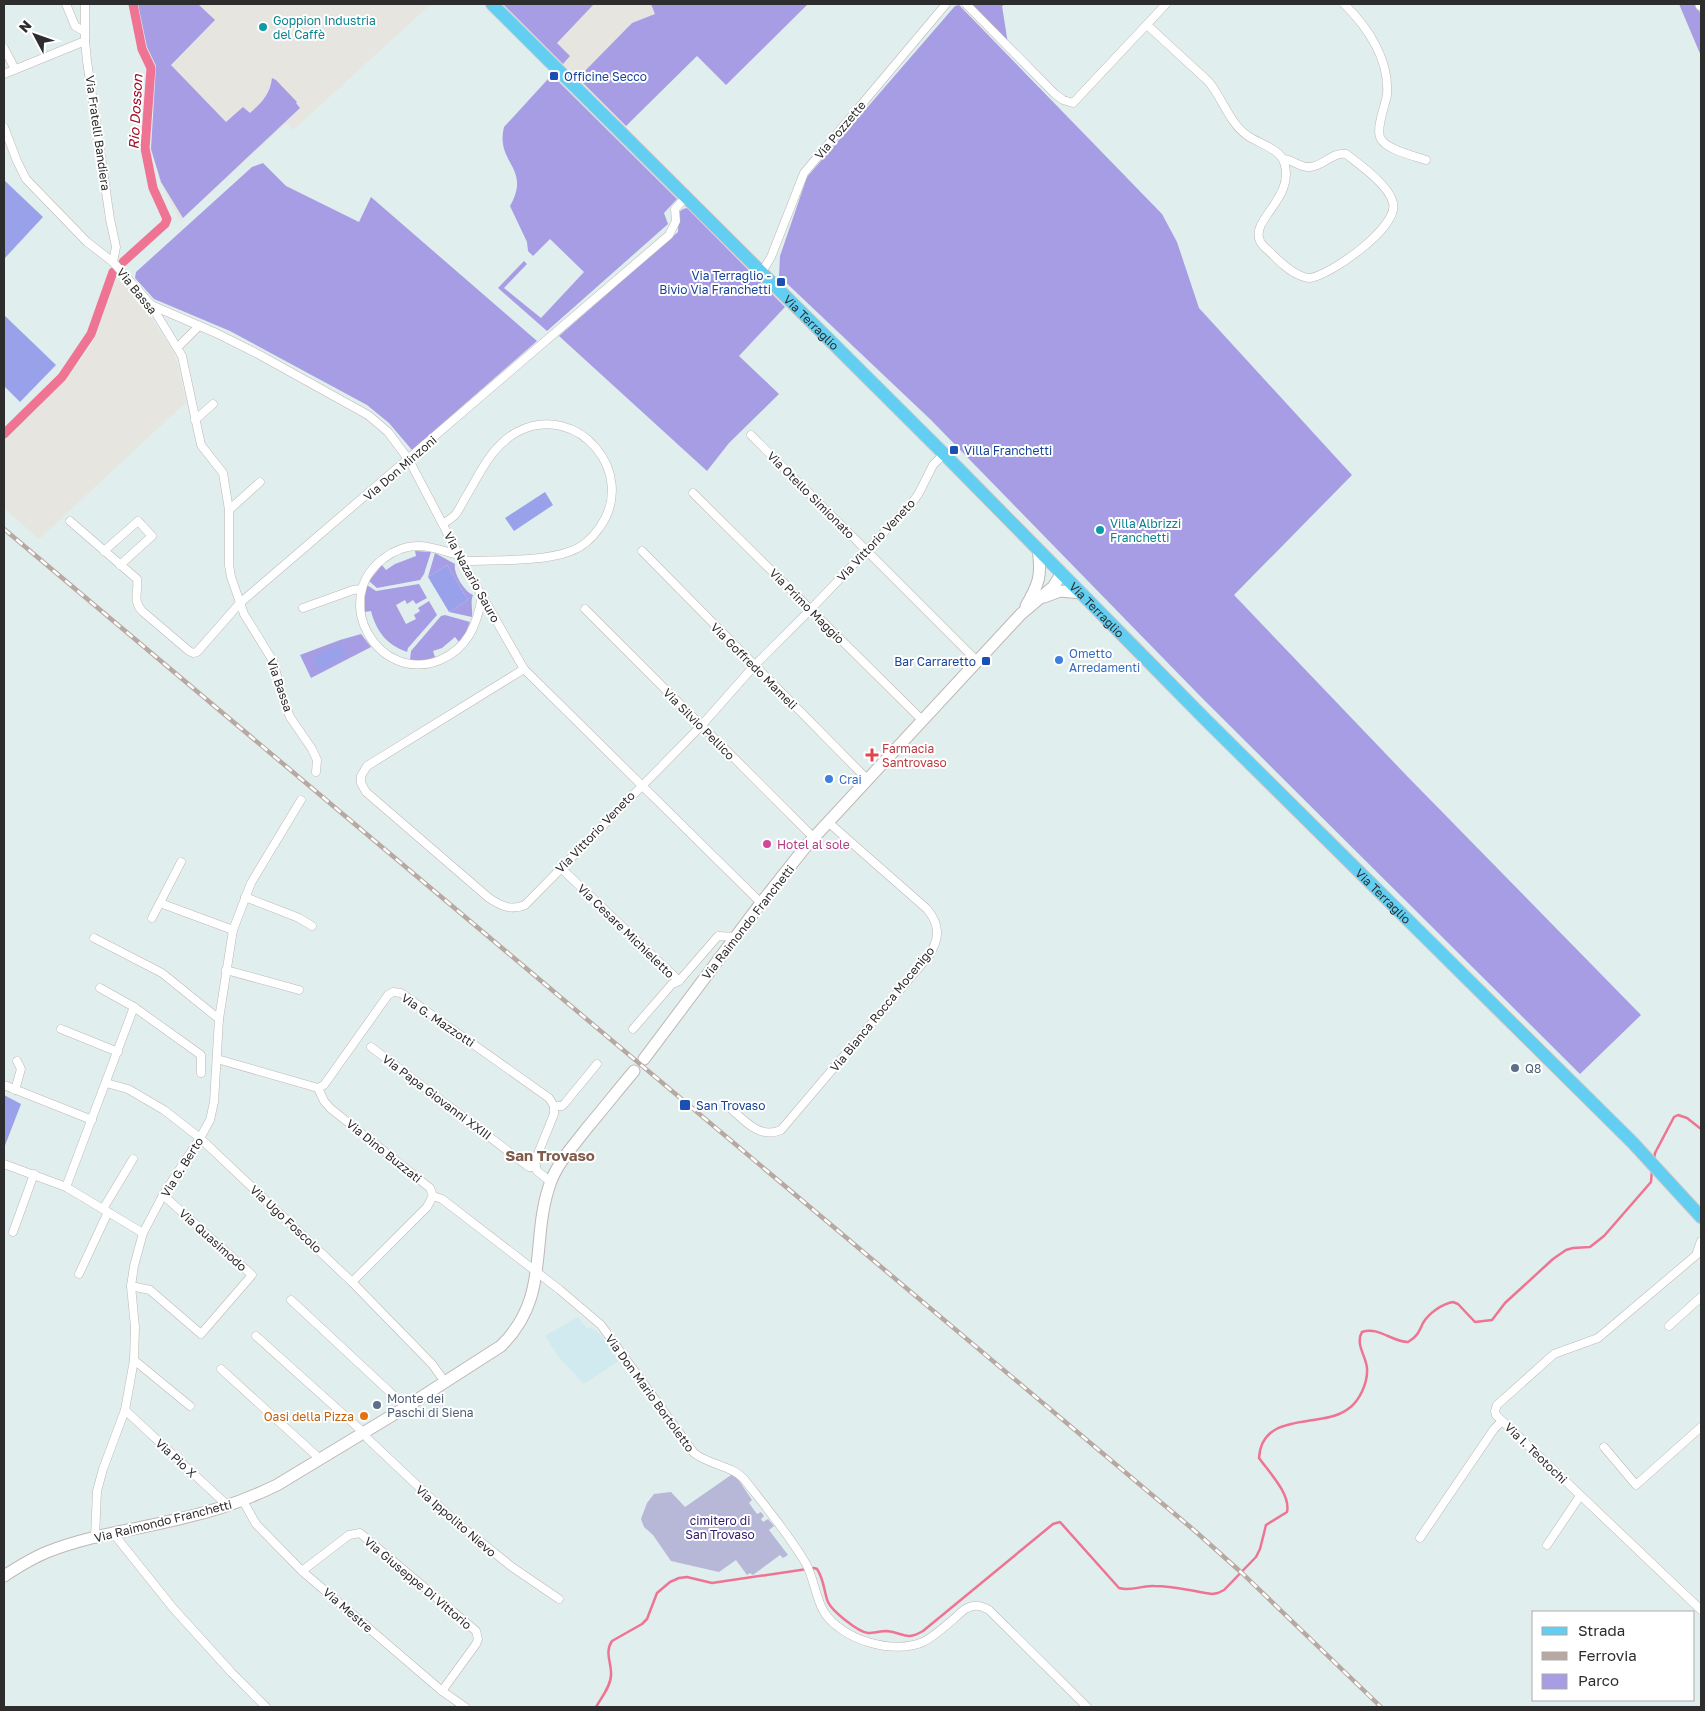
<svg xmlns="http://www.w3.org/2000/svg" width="1705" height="1711" viewBox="0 0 1705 1711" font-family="'Golos Text',sans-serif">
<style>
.industrial{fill:#e7e5e0}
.education{fill:#d0eaef}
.green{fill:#a79de4}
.cemetery{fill:#b7b7d8}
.pitch{fill:#99a1eb}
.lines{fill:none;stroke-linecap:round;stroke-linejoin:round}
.stream{stroke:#ef7493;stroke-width:2.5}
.canal{stroke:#ef7493;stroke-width:9}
.street-casing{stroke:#c0b7b3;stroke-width:9}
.secondary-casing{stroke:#c0b7b3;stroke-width:13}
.primary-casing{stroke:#c8c8c8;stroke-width:14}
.street{stroke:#fff;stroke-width:8}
.secondary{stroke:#fff;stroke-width:11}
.primary{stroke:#62cef1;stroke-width:12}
.rail-casing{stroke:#b7a9a2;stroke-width:4.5}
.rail{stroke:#fff;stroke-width:2.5;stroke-dasharray:8;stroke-linecap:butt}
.culture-dot{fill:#0f9aa8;stroke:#fff;stroke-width:2}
.transit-dot{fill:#1a4fb4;stroke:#fff;stroke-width:2}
.shop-dot{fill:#3f7fe0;stroke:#fff;stroke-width:2}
.health-dot{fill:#e0444e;stroke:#fff;stroke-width:2}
.hotel-dot{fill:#d1479c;stroke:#fff;stroke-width:2}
.service-dot{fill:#5c6f8a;stroke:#fff;stroke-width:2}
.food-dot{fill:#e8710a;stroke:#fff;stroke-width:2}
.labels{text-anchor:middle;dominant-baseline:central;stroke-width:4;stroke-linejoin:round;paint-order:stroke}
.culture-label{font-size:12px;fill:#0d838f;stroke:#fff;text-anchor:start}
.transit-label{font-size:12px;fill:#164399;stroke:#fff;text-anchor:start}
.street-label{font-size:12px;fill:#2d2d2d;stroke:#fff}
.shop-label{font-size:12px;fill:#366cbe;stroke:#fff;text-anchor:start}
.health-label{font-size:12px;fill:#be3a42;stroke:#fff;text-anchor:start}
.hotel-label{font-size:12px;fill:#b23c85;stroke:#fff;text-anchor:start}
.service-label{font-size:12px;fill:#4e5e75;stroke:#fff;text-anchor:start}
.food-label{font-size:12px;fill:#c56008;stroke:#fff;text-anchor:end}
.park-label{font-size:12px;fill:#311b6c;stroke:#fff}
.water-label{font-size:14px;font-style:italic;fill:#a00e28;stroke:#fff}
.quarter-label{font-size:15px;font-weight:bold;fill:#7f5c4d;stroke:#fff}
</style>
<rect width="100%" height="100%" fill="#e0eeee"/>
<!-- industrial -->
<g class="industrial">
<polygon points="142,4 431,4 293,130 286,123 180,221 161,184 149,145 160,70"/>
<polygon points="502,4 651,4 656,14 632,23 578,78"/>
<polygon points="116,280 130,285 172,350 178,365 186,402 39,539 4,508 4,440 64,381 82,358 96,336"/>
</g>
<!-- education -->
<polygon class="education" points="578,1317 587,1329 591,1327 600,1334 620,1360 584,1384 559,1357 545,1336"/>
<!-- green -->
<g class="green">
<path d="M138,4H198L215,20L171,65L226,122L243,107L250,113C261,103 270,95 272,78L276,80L297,102L296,103L300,108L183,218L161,182L151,149L156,66L147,47Z"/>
<polygon points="503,4 594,4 557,43 570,56 563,64"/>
<polygon points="651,4 808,4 726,85 697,56 626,126 578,78 632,23 655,14"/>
<polygon points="967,4 1006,4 1002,6 1008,44"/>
<polygon points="1679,4 1696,4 1701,15 1701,56"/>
<polygon points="959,5 1162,214 1177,242 1199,308 1352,475 1234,595 1406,775 1641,1015 1580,1074 1202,698 931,420 779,276 780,256 807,177 955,6"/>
<path d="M554,77L677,199L664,213L668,224L547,331L498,288L524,261L527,264L504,288L541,318L584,272L550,239L533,256L528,251L527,242L510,206C532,167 495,164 504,127L548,79Z"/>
<polygon points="263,163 286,186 359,222 371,197 537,341 412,450 389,423 367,405 230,331 154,299 135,278 136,272 252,167"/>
<polygon points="687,208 785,307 739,356 779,394 729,443 707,471 559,336 678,232 679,212 683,209"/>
<polygon points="415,551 431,552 424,574 420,580 377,588 369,581 382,565 386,570 395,564 416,556"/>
<path d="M435,553L455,564C453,573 464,591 473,595C470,602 473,609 472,617L449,612L468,600L447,565L428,577Z"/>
<path d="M419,584L427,598L416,604L413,600L407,604L405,600L396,605L406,624L416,619L414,615L420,611L418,608L429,601L437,615L408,648L407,652C387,645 376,631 371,611L365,612V596L367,585L376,591Z"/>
<polygon points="445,615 470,622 465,634 459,642 455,637 442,648 433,651 435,657 427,660 410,660 411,651 441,616"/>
<polygon points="361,634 371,647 311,678 300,655 340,640"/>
</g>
<!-- cemetery -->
<polygon class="cemetery" points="734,1473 752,1500 749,1503 757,1514 761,1512 764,1516 761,1519 763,1522 768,1519 774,1526 769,1530 788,1555 783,1558 780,1555 753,1575 750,1573 747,1575 736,1560 719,1572 671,1561 653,1535 644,1527 641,1519 647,1503 654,1494 671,1492 685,1507"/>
<!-- pitch -->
<g class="pitch">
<polygon points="4,180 43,217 4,259"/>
<polygon points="4,315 56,365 20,402 4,386"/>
<polygon points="545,492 553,505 514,531 505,518"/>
<polygon points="447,565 468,600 449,612 428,577"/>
<polygon points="340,644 346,656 319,670 313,658"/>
<polygon points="4,1095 21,1104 4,1148"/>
</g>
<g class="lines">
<!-- stream -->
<g class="stream">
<polyline points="1654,1159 1655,1153 1674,1117 1678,1115 1687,1118 1701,1129"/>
<path d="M596,1707C601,1698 611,1686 611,1675C612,1663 604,1653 612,1641L642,1624L647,1619L657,1593L670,1582L679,1578L687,1577L712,1583L814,1568L817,1569C824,1579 824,1592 828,1602C832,1611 858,1632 868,1633C874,1633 881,1631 887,1631C904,1633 906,1641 923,1631L1053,1524L1060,1522L1119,1588C1132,1592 1141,1585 1154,1586C1173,1586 1193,1591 1212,1594L1218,1593L1224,1590L1256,1557L1260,1549L1266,1525L1287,1512C1291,1494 1268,1471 1259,1458C1262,1410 1322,1429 1348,1409C1360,1401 1368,1382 1367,1368C1366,1356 1355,1344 1362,1332C1378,1326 1392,1342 1408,1342C1417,1337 1419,1332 1423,1323C1429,1313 1442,1304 1453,1302L1458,1304L1475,1322L1492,1320L1505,1303L1553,1259L1566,1250L1573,1248L1590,1247L1604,1236L1651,1182L1652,1169"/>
</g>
<!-- canal -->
<g class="canal">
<polyline points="123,262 165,224 167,219 153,188 145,148 151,68 142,49 133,4"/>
<polyline points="4,434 62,377 91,334 113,272"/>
</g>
<defs>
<g id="street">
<polyline points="66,4 75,26 85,32"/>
<polyline points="85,4 85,41 87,61 110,219 116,247 113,262"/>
<polyline points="966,4 1055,94 1063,100 1073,103 1166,4"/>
<path d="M1344,4C1367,26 1390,60 1387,95C1385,106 1375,130 1381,139C1387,150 1414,156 1426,160"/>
<path d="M1147,25L1208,81C1222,97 1229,123 1248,136C1258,143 1280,149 1284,162C1296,198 1250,219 1260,241C1262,246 1268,250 1272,254C1280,262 1289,271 1299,275C1303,277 1306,278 1310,278C1331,275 1399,227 1393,203C1389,185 1360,165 1346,154C1332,152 1324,166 1310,167C1299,168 1293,159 1283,159"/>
<polyline points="4,48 15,69"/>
<polyline points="4,74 85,41"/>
<polyline points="4,127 17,161 26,179 87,242 113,262 151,305 182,356 201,445 223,473 229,510 229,565 231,577 244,614 273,661 284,702 290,717 312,749 317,760 316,772"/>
<polyline points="762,272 771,257 804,173 946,4"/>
<polyline points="151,305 216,333 258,354 368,415 388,432 409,460 462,561 524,669 761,903"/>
<polyline points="178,347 199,326"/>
<polyline points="195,420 213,404"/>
<polyline points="751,435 977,661"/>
<polyline points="693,493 922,720"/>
<polyline points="229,510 260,482"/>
<path d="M70,521L137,579C139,591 132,600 142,611L189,651L193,653L197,652L240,603L669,235L676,221L675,209L686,197"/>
<path d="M443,524C447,521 452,518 455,515C460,509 463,501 467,495C481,471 493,444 519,431C578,402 638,473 600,527C593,537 583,547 571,551C544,562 492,560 462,561"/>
<polyline points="104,551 138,521 152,536 120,565"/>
<polyline points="642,551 867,779"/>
<path d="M459,555C446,552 432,546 418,546C405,546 393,551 383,559C329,600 379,685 440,660C468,648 477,625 482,596"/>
<polyline points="303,608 353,590 362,589"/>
<polyline points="585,609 814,838"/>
<path d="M524,669L367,766L361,776V783L366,792L489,898C501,906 511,911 525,905L701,726L754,666L810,610L912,503L919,493L933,465L944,454"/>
<polyline points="561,868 679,981 718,936 736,937"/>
<polyline points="245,897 299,918 312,926"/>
<polyline points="160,903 233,930"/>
<polyline points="152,918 181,862"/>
<polyline points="94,938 162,973 219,1019"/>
<polyline points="226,970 299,990"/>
<polyline points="100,988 134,1007 201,1055 201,1073"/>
<polyline points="61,1029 118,1052"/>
<polyline points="633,1029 672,984 679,981"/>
<polyline points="371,1047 529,1167 536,1167 537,1171 551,1182"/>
<path d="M217,1059L318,1088L324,1101L330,1108L430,1188L433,1196L442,1199L560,1290L601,1325L694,1453C709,1465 731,1465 744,1479C765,1506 787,1532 805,1562C814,1577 815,1597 824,1612C842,1640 893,1655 923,1642C938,1634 952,1620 965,1609C974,1604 980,1605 989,1610L1087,1707"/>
<polyline points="106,1083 128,1089 164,1110 200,1138 352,1282 432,1364 445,1382"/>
<polyline points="4,1085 92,1120"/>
<polyline points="318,1088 324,1085 388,995 393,992 401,993 549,1098 554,1106 554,1114 535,1161 536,1167"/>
<polyline points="15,1090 21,1069 17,1061"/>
<path d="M727,1105C743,1119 759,1140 781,1130L927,958C940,940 941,926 927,909L828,822"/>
<polyline points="554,1106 562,1106 565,1103 597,1064"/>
<polyline points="4,1164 66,1187 143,1233"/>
<polyline points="66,1187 134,1007"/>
<polyline points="103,1209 133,1159"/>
<polyline points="13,1232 34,1174"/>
<polyline points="1701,1251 1598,1338 1554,1354 1497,1405 1495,1411 1496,1415 1701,1610"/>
<polyline points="1696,1255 1701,1241"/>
<polyline points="79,1274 108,1212"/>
<polyline points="352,1282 427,1207 433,1196"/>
<polyline points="131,1286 150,1290 201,1334 252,1275 163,1195"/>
<polyline points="291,1300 406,1407"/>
<polyline points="1669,1326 1701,1297"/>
<polyline points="256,1336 363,1432 368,1439 456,1522 512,1567 559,1599"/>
<polyline points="134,1360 190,1406"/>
<polyline points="221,1369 320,1459"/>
<polyline points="125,1410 227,1505"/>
<polyline points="1604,1447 1636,1485 1701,1427"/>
<polyline points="243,1501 256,1524 302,1571 442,1691 465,1707"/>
<polyline points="113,1533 173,1608 232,1673 266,1707"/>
<polyline points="95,1538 97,1491 103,1469 125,1410 134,1360 135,1327 131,1286 134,1266 143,1233 163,1195 200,1138 210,1120 214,1102 219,1019 233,930 251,883 301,800"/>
<polyline points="1420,1538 1494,1429 1502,1421"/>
<polyline points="1547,1545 1580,1496"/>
<polyline points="302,1571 349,1535 360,1533 476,1631 478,1639 476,1644 442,1691"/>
</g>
<g id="secondary">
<polyline points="1701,4 1701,5"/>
<polyline points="1044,597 1060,591 1082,593"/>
<path d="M1026,606C1039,584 1042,575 1038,549"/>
<polyline points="644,1059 761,903 807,845 1021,614 1053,587 1062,573"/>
<path d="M4,1576C18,1567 32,1558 47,1552C92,1534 141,1529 187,1517C218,1510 248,1499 277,1485L406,1407L501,1346C552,1296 529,1240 551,1181C559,1161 574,1145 587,1128C603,1109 618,1090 634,1071"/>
</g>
<g id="primary">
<path id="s1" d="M492,4L944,454L1206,720L1633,1143L1701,1217"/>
</g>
</defs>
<!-- street casing -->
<use href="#street" class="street-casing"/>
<!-- secondary casing -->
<use href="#secondary" class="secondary-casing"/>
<!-- primary casing -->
<use href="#primary" class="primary-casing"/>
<!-- street -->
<use href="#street" class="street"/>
<!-- secondary -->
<use href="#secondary" class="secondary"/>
<!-- primary -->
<use href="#primary" class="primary"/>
<defs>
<polyline id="rail" points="4,529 1195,1531 1243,1574 1381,1707"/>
</defs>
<!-- rail casing -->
<use href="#rail" class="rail-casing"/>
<!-- rail -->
<use href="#rail" class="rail"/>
</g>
<!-- markers -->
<g class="culture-dot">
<circle cx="263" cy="27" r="5"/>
<circle cx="1100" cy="530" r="5"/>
</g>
<g class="transit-dot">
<rect x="549" y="71" width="10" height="10" rx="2.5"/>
<rect x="776" y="277" width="10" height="10" rx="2.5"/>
<rect x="949" y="445" width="10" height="10" rx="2.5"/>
<rect x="981" y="656" width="10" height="10" rx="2.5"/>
<rect x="679" y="1099" width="12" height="12" rx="2.5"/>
</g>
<g class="shop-dot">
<circle cx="1059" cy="660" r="5"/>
<circle cx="829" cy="779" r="5"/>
</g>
<path class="health-dot" d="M869.5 747.5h5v5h5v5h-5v5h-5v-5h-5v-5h5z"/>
<circle class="hotel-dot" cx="767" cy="844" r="5"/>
<g class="service-dot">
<circle cx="1515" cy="1068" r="5"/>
<circle cx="377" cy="1405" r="5"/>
</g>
<circle class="food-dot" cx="364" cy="1416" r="5"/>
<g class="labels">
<!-- culture labels -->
<g class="culture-label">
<text x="273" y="20">Goppion Industria<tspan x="273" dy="14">del Caffè</tspan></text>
<text x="1110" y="523">Villa Albrizzi<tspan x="1110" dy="14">Franchetti</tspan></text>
</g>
<!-- transit labels -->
<g class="transit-label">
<text x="564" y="76">Officine Secco</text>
<text x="771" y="275" text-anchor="end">Via Terraglio -<tspan x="771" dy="14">Bivio Via Franchetti</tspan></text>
<text x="964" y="450">Villa Franchetti</text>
<text x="976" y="661" text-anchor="end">Bar Carraretto</text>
<text x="696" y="1105">San Trovaso</text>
</g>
<!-- street labels -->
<g class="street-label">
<text transform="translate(840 130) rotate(-50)">Via Pozzette</text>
<text transform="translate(98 133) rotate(82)">Via Fratelli Bandiera</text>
<text transform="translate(137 291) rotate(51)">Via Bassa</text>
<text stroke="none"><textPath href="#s1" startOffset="451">Via Terraglio</textPath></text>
<text transform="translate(400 468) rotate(-41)">Via Don Minzoni</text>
<text transform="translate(811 495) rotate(45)">Via Otello Simionato</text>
<text transform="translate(876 540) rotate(-47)">Via Vittorio Veneto</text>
<text transform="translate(472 577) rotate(61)">Via Nazario Sauro</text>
<text transform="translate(807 606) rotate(45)">Via Primo Maggio</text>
<text stroke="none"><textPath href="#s1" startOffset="856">Via Terraglio</textPath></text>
<text transform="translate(754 666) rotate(45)">Via Goffredo Mameli</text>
<text transform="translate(280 685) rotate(71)">Via Bassa</text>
<text transform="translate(699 724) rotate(45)">Via Silvio Pellico</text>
<text transform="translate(595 832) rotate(-46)">Via Vittorio Veneto</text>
<text stroke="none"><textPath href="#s1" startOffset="1261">Via Terraglio</textPath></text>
<text transform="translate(748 922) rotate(-52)">Via Raimondo Franchetti</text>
<text transform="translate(626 931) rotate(44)">Via Cesare Michieletto</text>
<text transform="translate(882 1009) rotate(-51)">Via Bianca Rocca Mocenigo</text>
<text transform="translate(438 1020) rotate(34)">Via G. Mazzotti</text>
<text transform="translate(437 1097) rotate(37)">Via Papa Giovanni XXIII</text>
<text transform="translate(384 1151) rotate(39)">Via Dino Buzzati</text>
<text transform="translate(182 1167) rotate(-58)">Via G. Berto</text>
<text transform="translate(286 1219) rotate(43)">Via Ugo Foscolo</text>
<text transform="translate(213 1240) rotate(42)">Via Quasimodo</text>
<text transform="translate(650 1393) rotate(54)">Via Don Mario Bortoletto</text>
<text transform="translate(1536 1453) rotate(44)">Via I. Teotochi</text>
<text transform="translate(176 1458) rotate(43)">Via Pio X</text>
<text transform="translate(163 1521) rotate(-14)">Via Raimondo Franchetti</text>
<text transform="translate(456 1521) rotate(41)">Via Ippolito Nievo</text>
<text transform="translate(418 1583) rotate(40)">Via Giuseppe Di Vittorio</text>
<text transform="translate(348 1610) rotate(41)">Via Mestre</text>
</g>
<!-- shop labels -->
<g class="shop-label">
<text x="1069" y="653">Ometto<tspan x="1069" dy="14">Arredamenti</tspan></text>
<text x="839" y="779">Crai</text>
</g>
<!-- health labels -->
<g class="health-label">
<text x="882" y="748">Farmacia<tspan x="882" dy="14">Santrovaso</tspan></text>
</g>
<!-- hotel labels -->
<g class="hotel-label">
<text x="777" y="844">Hotel al sole</text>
</g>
<!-- service labels -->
<g class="service-label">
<text x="1525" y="1068">Q8</text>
<text x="387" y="1398">Monte dei<tspan x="387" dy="14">Paschi di Siena</tspan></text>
</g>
<!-- food labels -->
<g class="food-label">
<text x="354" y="1416">Oasi della Pizza</text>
</g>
<!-- park labels -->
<g class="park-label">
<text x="720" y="1520">cimitero di<tspan x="720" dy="14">San Trovaso</tspan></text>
</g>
<!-- water labels -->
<g class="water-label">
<text transform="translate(135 112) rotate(-87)">Rio Dosson</text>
</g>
<!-- quarter labels -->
<g class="quarter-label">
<text x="550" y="1155">San Trovaso</text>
</g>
</g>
<!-- border -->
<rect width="1705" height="1711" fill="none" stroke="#2d2d2d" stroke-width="10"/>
<!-- legend -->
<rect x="1532" y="1611" width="162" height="90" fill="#ffffff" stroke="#ababab"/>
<rect x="1542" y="1627" width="25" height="8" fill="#62cef1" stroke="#ababab"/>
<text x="1578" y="1636" font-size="15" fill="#2d2d2d">Strada</text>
<rect x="1542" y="1652" width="25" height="8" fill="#b7a9a2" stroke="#ababab"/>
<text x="1578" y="1661" font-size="15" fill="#2d2d2d">Ferrovia</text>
<rect x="1542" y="1674" width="25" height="15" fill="#a79de4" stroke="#ababab"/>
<text x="1578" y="1686" font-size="15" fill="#2d2d2d">Parco</text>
<!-- north arrow -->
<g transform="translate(35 35) rotate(311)" stroke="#ffffff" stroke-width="4" paint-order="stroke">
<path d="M0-4L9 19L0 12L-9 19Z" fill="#2d2d2d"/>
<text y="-8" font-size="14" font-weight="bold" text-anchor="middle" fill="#2d2d2d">N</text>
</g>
</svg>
